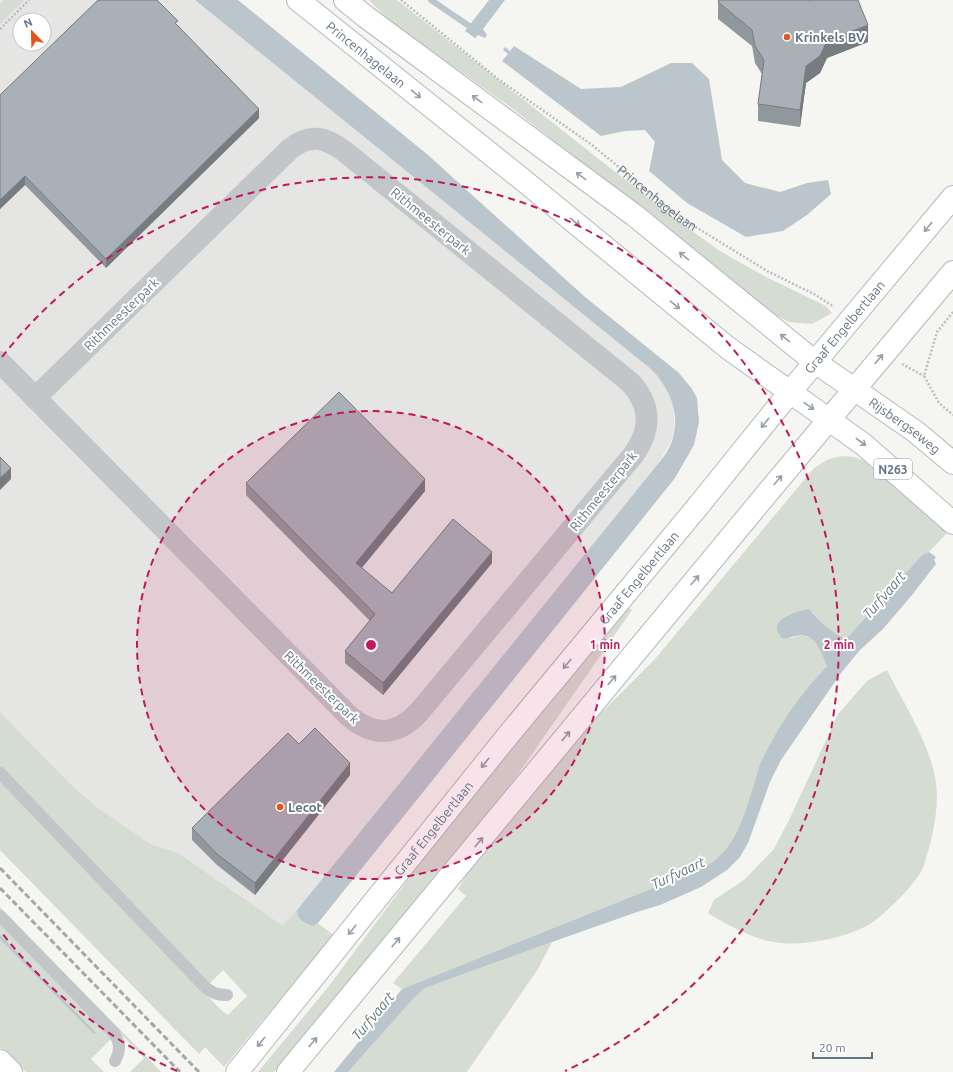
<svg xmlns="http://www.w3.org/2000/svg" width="953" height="1072" viewBox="0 0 953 1072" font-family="Ubuntu,sans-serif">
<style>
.built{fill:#e5e6e4;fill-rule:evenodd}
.green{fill:#d5dcd2}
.water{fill:#bbc6cc}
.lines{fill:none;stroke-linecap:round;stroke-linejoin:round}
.stream{stroke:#bbc6cc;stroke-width:6}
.secondary-casing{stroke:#b4b9be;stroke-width:24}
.primary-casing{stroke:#b5b9bd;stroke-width:24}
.trunk-casing{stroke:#b5b8bb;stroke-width:24}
.motorway-casing{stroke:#b5b8bb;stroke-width:24}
.path{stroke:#bcbec0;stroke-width:2.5;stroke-dasharray:2 2;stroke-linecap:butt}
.service{stroke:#c2c6c9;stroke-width:12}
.minor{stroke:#c2c6c9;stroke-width:22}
.secondary{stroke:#fff;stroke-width:22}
.primary{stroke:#fff;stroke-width:22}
.trunk{stroke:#fff;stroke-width:22}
.motorway{stroke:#fff;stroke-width:22}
.rail{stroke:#a2a8ae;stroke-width:3;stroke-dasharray:6 3;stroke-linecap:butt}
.wall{fill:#91989d}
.shaded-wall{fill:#767c7f}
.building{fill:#a9b1b6;stroke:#767c7f}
.oneway{stroke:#929ea8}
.ring{fill:none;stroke:#c2185b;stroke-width:2;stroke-dasharray:7 5}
.poi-dot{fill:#e8521d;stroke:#fff;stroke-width:1.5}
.labels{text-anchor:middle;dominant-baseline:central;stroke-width:4;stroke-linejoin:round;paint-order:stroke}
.shield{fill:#fff;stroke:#929ea8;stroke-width:1}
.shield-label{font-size:12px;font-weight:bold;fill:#637483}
.poi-label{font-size:13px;font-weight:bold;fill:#637483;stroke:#fff;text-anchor:start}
.street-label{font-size:13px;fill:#637483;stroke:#fff}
.water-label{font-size:14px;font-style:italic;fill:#5e7680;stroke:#fff}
.centre{fill:#c2185b;stroke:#fff;stroke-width:2}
.ring-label{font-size:12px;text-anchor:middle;font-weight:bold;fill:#c2185b;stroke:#fff;stroke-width:4;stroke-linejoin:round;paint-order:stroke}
</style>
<rect width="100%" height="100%" fill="#f5f5f1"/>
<!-- built -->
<path class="built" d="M0,0H195L652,370L662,381L673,404L675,430L671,442L657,465L284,926L223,967L0,766ZM20,20H44V44H20Z"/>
<!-- green -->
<g class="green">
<polygon points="4,0 24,0 0,24 0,4"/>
<polygon points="369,0 397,0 670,215 720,251 762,275 826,306 832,313 812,324 789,322 775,315 678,237 513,109 419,42 397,28"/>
<path d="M842,456L855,457L864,461L948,532L929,552L922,555L846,639L828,629L809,609C797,611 772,617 779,635L791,638L802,635L811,638L818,645L827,666C799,695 777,727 760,764C757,772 755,782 752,790C744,816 735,847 711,863C703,869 692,872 683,876L402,989L393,983L466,896L458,889L474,863L589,725L655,659L814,468L829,459Z"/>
<polygon points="628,607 632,610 505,793 274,1072 258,1072 329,986 423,859 478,788"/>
<path d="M887,670C903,702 929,743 935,777C940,802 934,831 927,855C925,860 924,867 921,872C911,888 888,911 873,922C847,939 798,948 768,941C746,935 727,925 708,913L714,900L744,880L774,849L791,816L838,714L867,681Z"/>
<path d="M0,712L70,784L99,809L152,845L178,853L283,926L297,910C296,920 309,928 318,923L333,935L224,1067L205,1047L199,1054L0,850V779L221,1010L228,1015L247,996L223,970L209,984L0,768Z"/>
<polygon points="0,907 146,1056 161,1072 130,1072 144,1058 0,910"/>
<polygon points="0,922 112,1038 91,1059 104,1072 26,1072 0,1047"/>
<polygon points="552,942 538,969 467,1072 348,1072 413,999 425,988"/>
</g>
<!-- water -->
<g class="water">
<path d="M195,0H238L428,155L585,297L679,373L692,389L697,398L699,422L694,445L675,478L318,923L313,926C305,924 296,919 297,910L657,465C663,458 669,450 672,441C681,415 670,389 652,370Z"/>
<polygon points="489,0 505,0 483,29 487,35 485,38 478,35 475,38 465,31"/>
<polygon points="514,46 581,89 621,87 671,63 692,63 709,79 722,160 745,183 780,192 807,183 828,180 831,194 807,215 783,231 746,237 687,203 649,171 655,142 645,130 625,131 601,136 502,61 508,54 503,50 505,47 510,51"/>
<path d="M929,552L936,557L934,560L936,564L912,595L883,629L860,650L841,673L781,760L770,782L748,843L740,857L727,870L701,887L660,905L637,912L552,942L425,988L413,999L348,1072H334L402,989L683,876C692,872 703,869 711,863C735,847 744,816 752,790C755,782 757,772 760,764C777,727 799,695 827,666C822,655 817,636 802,635C797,635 789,638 783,639C764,621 795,611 809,609C820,622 831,632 846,639L922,555Z"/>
<polygon points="0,935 96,1033 94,1034 0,939"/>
</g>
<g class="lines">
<!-- stream -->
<polyline class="stream" points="431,0 475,30"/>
<defs>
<g id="secondary">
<path id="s2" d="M298,0L523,180L728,348L790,392"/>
<polyline points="345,0 366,17 634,215 815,362"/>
</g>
<g id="primary">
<path id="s3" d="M815,362L916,432L953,463"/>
<polyline points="790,392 863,444 953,523"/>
<path id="s4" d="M699,505L790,392L953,197"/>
<polyline points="288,1072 774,485 953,272"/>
</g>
<g id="trunk">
<path id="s5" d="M237,1072L510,733L699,505"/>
</g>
<polyline id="motorway" points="0,1061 11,1072"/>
</defs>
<!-- secondary casing -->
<use href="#secondary" class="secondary-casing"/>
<!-- primary casing -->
<use href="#primary" class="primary-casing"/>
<!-- trunk casing -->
<use href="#trunk" class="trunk-casing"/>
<!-- motorway casing -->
<use href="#motorway" class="motorway-casing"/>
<!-- path -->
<g class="path">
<path id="s1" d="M401,0L498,79L592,145L678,216L767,271L814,294L834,307"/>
<polyline points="0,29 29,0"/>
<polyline points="953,312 937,332 924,376 939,403 953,415"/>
<polyline points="902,364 924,376"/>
</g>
<!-- service -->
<g class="service">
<path d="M0,773L204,986C212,993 217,995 227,995"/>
<path d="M0,916L114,1033C120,1043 121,1050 115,1061"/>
</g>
<!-- minor -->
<path class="minor" d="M0,362L349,716C374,737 397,736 419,712L634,454C652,428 651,406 631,383L344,151C325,137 310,133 290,149L35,398"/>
<!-- secondary -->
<use href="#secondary" class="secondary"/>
<!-- primary -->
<use href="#primary" class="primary"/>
<!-- trunk -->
<use href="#trunk" class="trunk"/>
<!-- motorway -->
<use href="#motorway" class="motorway"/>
<!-- rail -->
<g class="rail">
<polyline points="0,868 199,1072"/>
<polyline points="0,888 180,1072"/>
</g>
</g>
<!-- wall -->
<g class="wall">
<polygon points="718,2 868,42 827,58 820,73 806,83 800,127 758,121 758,104 762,74 755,63 752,46 718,19"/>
<polygon points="178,25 259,118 106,268 25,185 0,209 0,95"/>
<polygon points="246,483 425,491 361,568 392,593 492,563 383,695 345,663 345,651 370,621 246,495"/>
<polygon points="299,744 350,775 255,895 217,865 192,840 192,828"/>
</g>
<!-- shaded-wall -->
<g class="shaded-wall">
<polygon points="868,25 868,42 827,58 820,73 806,83 800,127 800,110 806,66 827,41"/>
<polygon points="259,109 259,118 106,268 106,259"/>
<polygon points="25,176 25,185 0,209 0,200"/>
<polygon points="11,468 11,479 0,490 0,478"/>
<polygon points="425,479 425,491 356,575 356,563"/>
<polygon points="492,552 492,563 383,695 383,683"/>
<polygon points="350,763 350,775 255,895 255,883"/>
</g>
<!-- building -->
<g class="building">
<polygon points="98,0 157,0 178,21 175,23 259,109 106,259 25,176 0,200 0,95"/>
<polygon points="719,0 808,0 811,1 814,0 858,0 868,25 827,41 820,56 806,66 800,110 758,104 764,60 755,46 752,30 718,2"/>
<polygon points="339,392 425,479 356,563 392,593 453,519 492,552 383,683 345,651 375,614 246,483"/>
<polygon points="0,457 11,468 0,478"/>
<polygon points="315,728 350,763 255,883 217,854 192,828 288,733 299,744"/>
</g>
<!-- one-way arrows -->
<defs><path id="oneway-shaft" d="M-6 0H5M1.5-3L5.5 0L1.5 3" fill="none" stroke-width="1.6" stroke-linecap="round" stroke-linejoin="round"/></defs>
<g class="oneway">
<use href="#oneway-shaft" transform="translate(416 94) rotate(39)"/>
<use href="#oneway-shaft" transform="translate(477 99) rotate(-144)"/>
<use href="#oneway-shaft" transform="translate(581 176) rotate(-144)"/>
<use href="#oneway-shaft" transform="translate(575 222) rotate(39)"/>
<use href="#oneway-shaft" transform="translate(928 227) rotate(130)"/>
<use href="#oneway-shaft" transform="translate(684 256) rotate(-141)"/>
<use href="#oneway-shaft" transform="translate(675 305) rotate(39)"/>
<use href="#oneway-shaft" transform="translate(785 338) rotate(-141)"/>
<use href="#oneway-shaft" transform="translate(879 359) rotate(-50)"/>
<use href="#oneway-shaft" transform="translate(809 406) rotate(35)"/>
<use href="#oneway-shaft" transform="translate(765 423) rotate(129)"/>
<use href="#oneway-shaft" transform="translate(861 442) rotate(37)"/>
<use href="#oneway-shaft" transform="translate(778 480) rotate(-50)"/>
<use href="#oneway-shaft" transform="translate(695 580) rotate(-50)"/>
<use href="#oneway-shaft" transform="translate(567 664) rotate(130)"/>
<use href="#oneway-shaft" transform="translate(612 680) rotate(-50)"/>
<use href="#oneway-shaft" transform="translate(566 736) rotate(-50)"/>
<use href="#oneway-shaft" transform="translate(485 763) rotate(129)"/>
<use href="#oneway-shaft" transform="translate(479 842) rotate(-50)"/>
<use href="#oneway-shaft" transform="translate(352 930) rotate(129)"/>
<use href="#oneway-shaft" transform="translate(396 942) rotate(-50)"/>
<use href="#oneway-shaft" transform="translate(261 1042) rotate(129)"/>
<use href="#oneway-shaft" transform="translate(313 1042) rotate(-50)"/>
</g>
<!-- distance rings -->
<circle cx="371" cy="645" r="234" fill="#c2185b" fill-opacity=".12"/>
<g class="ring">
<circle cx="371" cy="645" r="234"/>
<path d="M177 1071A468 468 0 0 1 2 933M2 357A468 468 0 1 1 565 1071"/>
</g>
<!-- markers -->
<g class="poi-dot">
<circle cx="787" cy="37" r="4"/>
<circle cx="280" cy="807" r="4"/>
</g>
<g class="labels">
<!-- shield labels -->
<rect class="shield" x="874" y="459" width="38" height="20" rx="3"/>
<g class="shield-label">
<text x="893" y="469">N263</text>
</g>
<!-- poi labels -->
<g class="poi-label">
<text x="795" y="37">Krinkels BV</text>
<text x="288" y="807">Lecot</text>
</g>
<!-- street labels -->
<g class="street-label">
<text stroke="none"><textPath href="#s2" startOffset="87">Princenhagelaan</textPath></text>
<text stroke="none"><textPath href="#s1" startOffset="324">Princenhagelaan</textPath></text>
<text transform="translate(431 221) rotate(39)">Rithmeesterpark</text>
<text transform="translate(121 314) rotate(-44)">Rithmeesterpark</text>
<text stroke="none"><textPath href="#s4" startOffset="230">Graaf Engelbertlaan</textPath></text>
<text stroke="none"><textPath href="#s3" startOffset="110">Rijsbergseweg</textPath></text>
<text transform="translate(603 491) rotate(-51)">Rithmeesterpark</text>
<text stroke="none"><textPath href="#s5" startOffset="637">Graaf Engelbertlaan</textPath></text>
<text transform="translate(322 687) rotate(44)">Rithmeesterpark</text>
<text stroke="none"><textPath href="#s5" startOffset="313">Graaf Engelbertlaan</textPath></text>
</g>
<!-- water labels -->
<g class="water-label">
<text transform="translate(884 595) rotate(-49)">Turfvaart</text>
<text transform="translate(678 873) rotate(-25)">Turfvaart</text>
<text transform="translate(373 1016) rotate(-50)">Turfvaart</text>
</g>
</g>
<circle cx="371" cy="645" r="6" class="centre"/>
<g class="ring-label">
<text x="605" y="649">1 min</text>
<text x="839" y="649">2 min</text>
</g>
<!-- north arrow -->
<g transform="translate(32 32) rotate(337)"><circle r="19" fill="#ffffff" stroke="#c1c7cd"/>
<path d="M0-3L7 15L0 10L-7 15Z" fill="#e8521d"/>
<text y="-6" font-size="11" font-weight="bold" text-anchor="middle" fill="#637483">N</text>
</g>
<!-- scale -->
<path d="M813 1052v6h59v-6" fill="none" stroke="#637483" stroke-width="2"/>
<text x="819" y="1052" font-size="12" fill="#637483" stroke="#ffffff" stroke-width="3" paint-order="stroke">20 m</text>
</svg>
